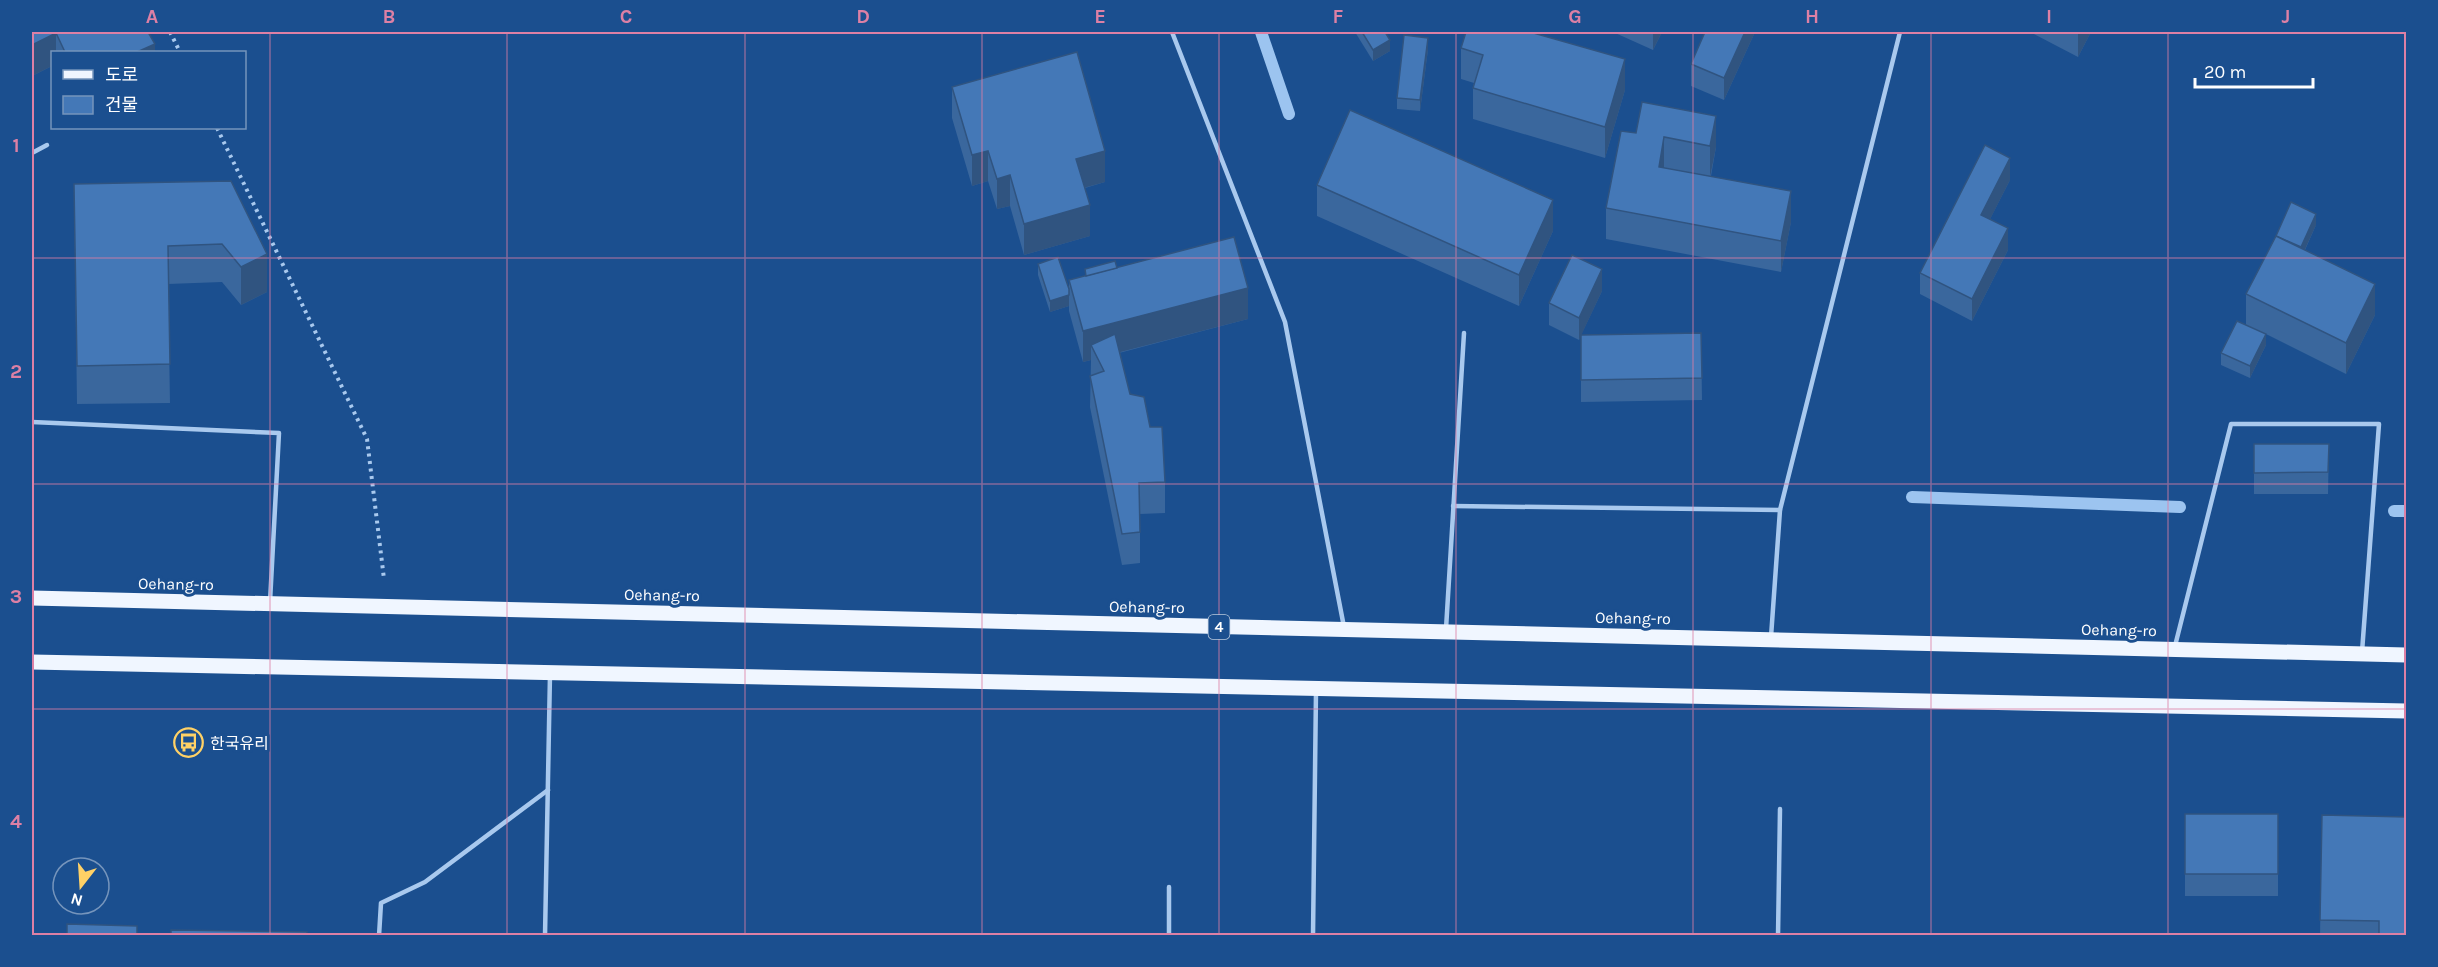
<svg xmlns="http://www.w3.org/2000/svg" width="2438" height="967" viewBox="0 0 2438 967" font-family="Karla,'Noto Sans KR',sans-serif">
<style>
.lines{fill:none;stroke-linecap:round;stroke-linejoin:round}
.stream{stroke:#9cc4f0;stroke-width:12}
.path{stroke:#a9c9ee;stroke-width:4;stroke-dasharray:3 4.5;stroke-linecap:butt}
.lane{stroke:#a9c9ee;stroke-width:4.5}
.primary{stroke:#f0f6ff;stroke-width:15}
.wall{fill:#3a679d}
.shaded-wall{fill:#305480}
.building{fill:#4478b7;stroke:#305480;stroke-width:1.5}
.grid{fill:none;stroke:#dd80a5;stroke-width:1.5;stroke-opacity:0.55}
.labels{text-anchor:middle;dominant-baseline:central;stroke-width:6;stroke-linejoin:round;paint-order:stroke}
.shield{fill:#1b4f8f;stroke:#bbcadd;stroke-width:1.5}
.shield-label{font-size:15px;font-weight:bold;fill:#fff}
.street-label{font-size:16px;fill:#fff;stroke:#1b4f8f}
.poi-label{font-size:16px;fill:#fff;stroke:#1b4f8f;text-anchor:start}
.neatline{fill:none;stroke:#dd80a5;stroke-width:2}
.grid-label{font-size:20px;text-anchor:middle;font-weight:bold;fill:#dd80a5}
</style>
<rect width="100%" height="100%" fill="#1b4f8f"/>
<g class="lines">
<!-- stream -->
<g class="stream">
<polyline points="1261,32 1289,114"/>
<polyline points="1912,497 2180,507"/>
<polyline points="2394,511 2406,511"/>
</g>
<!-- path -->
<g class="path">
<polyline points="170,32 180,52"/>
<polyline points="217,128 367,439 384,579"/>
</g>
<!-- lane -->
<g class="lane">
<polyline points="1172,32 1285,322 1344,627"/>
<polyline points="32,153 47,145"/>
<polyline points="32,422 279,433 270,602"/>
<polyline points="1453,506 1780,510 1771,637"/>
<polyline points="1780,510 1900,32"/>
<polyline points="1446,629 1464,333"/>
<polyline points="2175,646 2231,424 2379,424 2362,652"/>
<polyline points="379,936 381,903 425,882 548,790"/>
<polyline points="545,936 550,674"/>
<polyline points="1169,936 1169,887"/>
<polyline points="1313,936 1316,691"/>
<polyline points="1778,936 1780,809"/>
</g>
<!-- primary -->
<g class="primary">
<polyline points="32,598 2406,655"/>
<polyline points="32,662 2406,711"/>
</g>
</g>
<!-- wall -->
<g class="wall">
<polygon points="32,32 148,32 155,52 52,52 52,66 32,76"/>
<polygon points="1355,32 1385,32 1390,51 1373,61"/>
<polygon points="1613,32 1662,32 1653,50"/>
<polygon points="1705,32 1755,32 1724,100 1691,86 1691,64"/>
<polygon points="2030,32 2091,32 2078,57"/>
<polygon points="1461,48 1625,90 1605,158 1473,119 1473,88 1474,83 1461,79"/>
<polygon points="1428,49 1420,111 1397,109 1397,98"/>
<polygon points="952,87 1105,182 1085,188 1090,236 1024,255 1010,206 997,209 988,181 972,186 952,118"/>
<polygon points="1642,102 1716,147 1711,176 1791,222 1781,272 1606,239 1606,208 1636,133"/>
<polygon points="2010,180 1990,219 2008,250 1972,321 1920,294 1920,273"/>
<polygon points="231,181 267,292 241,305 222,282 168,284 170,403 77,404 74,184"/>
<polygon points="1317,185 1553,231 1519,306 1317,216"/>
<polygon points="2316,225 2305,250 2375,315 2346,374 2266,334 2266,345 2250,378 2221,365 2221,353 2246,325 2246,294"/>
<polygon points="1038,264 1069,289 1069,280 1085,276 1085,269 1117,268 1248,319 1119,353 1130,394 1150,427 1165,482 1165,513 1140,514 1140,563 1122,565 1090,407 1091,360 1083,362 1069,311 1069,306 1050,312 1038,275"/>
<polygon points="1602,291 1581,335 1701,333 1702,400 1581,402 1581,335 1579,340 1549,325 1549,303"/>
<polygon points="2254,444 2329,444 2328,494 2254,494"/>
<rect x="2185" y="814" width="93" height="82"/>
<polygon points="2322,815 2406,936 2320,936"/>
</g>
<!-- shaded-wall -->
<g class="shaded-wall">
<polygon points="1653,32 1662,32 1653,50"/>
<polygon points="1745,32 1755,32 1724,100 1724,78"/>
<polygon points="2078,32 2091,32 2078,57"/>
<polygon points="56,33 56,52 52,52 52,66 32,76 32,45"/>
<polygon points="1428,38 1428,49 1420,111 1420,100"/>
<polygon points="1390,40 1390,51 1373,61 1373,50"/>
<polygon points="155,44 155,52 137,52"/>
<polygon points="1625,59 1625,90 1605,158 1605,127"/>
<polygon points="1716,116 1716,147 1710,177 1710,146"/>
<polygon points="1664,137 1664,168 1659,167"/>
<polygon points="988,151 988,181 972,186 972,155"/>
<polygon points="1105,151 1105,182 1076,190 1076,159"/>
<polygon points="2010,158 2010,180 1981,237 1981,215"/>
<polygon points="1010,175 1010,206 997,209 997,179"/>
<polygon points="1791,191 1791,222 1781,272 1781,241"/>
<polygon points="1553,200 1553,231 1519,306 1519,275"/>
<polygon points="1090,205 1090,236 1024,255 1024,224"/>
<polygon points="2316,214 2316,225 2301,258 2301,247"/>
<polygon points="2008,228 2008,250 1972,321 1972,299"/>
<polygon points="267,254 267,292 241,305 241,267"/>
<polygon points="1602,269 1602,291 1579,340 1579,318"/>
<polygon points="2375,284 2375,315 2346,374 2346,343"/>
<polygon points="1248,288 1248,319 1097,358 1091,345 1091,360 1083,362 1083,331"/>
<polygon points="1069,295 1069,306 1050,312 1050,301"/>
<polygon points="2266,334 2266,345 2250,378 2250,366"/>
</g>
<!-- building -->
<g class="building">
<polygon points="32,32 148,32 155,44 137,52 65,52 56,33 32,45"/>
<polygon points="1362,32 1385,32 1390,40 1373,50"/>
<polygon points="1466,32 1530,32 1625,59 1605,127 1473,88 1483,55 1461,48"/>
<polygon points="1705,32 1745,32 1724,78 1691,64"/>
<polygon points="1404,35 1428,38 1420,100 1397,98"/>
<polygon points="1077,52 1105,151 1076,159 1090,205 1024,224 1010,175 997,179 988,151 972,155 952,87"/>
<polygon points="1642,102 1716,116 1710,146 1664,137 1659,167 1791,191 1781,241 1606,208 1621,131 1636,133"/>
<polygon points="1350,110 1553,200 1519,275 1317,185"/>
<polygon points="1985,145 2010,158 1981,215 2008,228 1972,299 1920,273"/>
<polygon points="231,181 267,254 241,267 222,244 168,246 170,364 77,366 74,184"/>
<polygon points="2291,202 2316,214 2301,247 2276,236"/>
<polygon points="2276,236 2375,284 2346,343 2246,294"/>
<polygon points="1234,237 1248,288 1083,331 1069,280"/>
<polygon points="1572,255 1602,269 1579,318 1549,303"/>
<polygon points="1058,257 1069,289 1069,295 1050,301 1038,264"/>
<polygon points="1115,261 1117,268 1086,276 1085,269"/>
<polygon points="2237,321 2266,334 2250,366 2221,353"/>
<polygon points="1701,333 1702,378 1581,380 1581,335"/>
<polygon points="1115,334 1130,394 1144,397 1150,427 1162,427 1165,482 1139,483 1140,532 1122,534 1090,376 1104,371 1091,345"/>
<polygon points="2254,444 2329,444 2328,472 2254,473"/>
<rect x="2185" y="814" width="93" height="60"/>
<polygon points="2322,815 2406,817 2406,936 2379,936 2379,921 2320,920"/>
<polygon points="67,924 137,926 137,936 67,936"/>
<polygon points="171,930 307,932 307,936 171,936"/>
</g>
<!-- grid -->
<path class="grid" d="M270,32V936M507,32V936M745,32V936M982,32V936M1219,32V936M1456,32V936M1693,32V936M1931,32V936M2168,32V936M32,258H2406M32,484H2406M32,709H2406"/>
<!-- icons -->
<defs>
<symbol id="bus-ring" viewBox="-11 -11 22 22"><circle r="9.5" fill="#1b4f8f" stroke="#ffd166" stroke-width="1.5"/><path d="M-5-6H5V4H4V6H2V4H-2V6H-4V4H-5ZM-3.5-4V0h7V-4ZM-3.5 1.2v1.5H-2V1.2ZM2 1.2v1.5H3.5V1.2Z" fill="#ffd166"/></symbol>
</defs>
<g fill-rule="evenodd">
<use href="#bus-ring" x="172" y="726" width="33" height="33"/>
</g>
<g class="labels">
<!-- shield labels -->
<rect class="shield" x="1208.5" y="615" width="21" height="24" rx="4.5"/>
<g class="shield-label">
<text x="1219" y="627">4</text>
</g>
<!-- street labels -->
<g class="street-label">
<text transform="translate(176 584) rotate(1)">Oehang-ro</text>
<text transform="translate(662 595) rotate(1)">Oehang-ro</text>
<text transform="translate(1147 607) rotate(1)">Oehang-ro</text>
<text transform="translate(1633 618) rotate(1)">Oehang-ro</text>
<text transform="translate(2119 630) rotate(1)">Oehang-ro</text>
</g>
<!-- poi labels -->
<g class="poi-label">
<text x="210" y="743">한국유리</text>
</g>
</g>
<!-- border -->
<rect width="2438" height="967" fill="none" stroke="#1b4f8f" stroke-width="66"/>
<!-- legend -->
<rect x="51" y="51" width="195" height="78" fill="#1b4f8f" stroke="#7695bc" stroke-width="1.5"/>
<rect x="63" y="70" width="30" height="9" fill="#f0f6ff" stroke="#7695bc" stroke-width="1.5"/>
<text x="105" y="81" font-size="18" fill="#ffffff">도로</text>
<rect x="63" y="96" width="30" height="18" fill="#4478b7" stroke="#7695bc" stroke-width="1.5"/>
<text x="105" y="111" font-size="18" fill="#ffffff">건물</text>
<!-- north arrow -->
<g transform="translate(81 886) rotate(197)"><circle r="28" fill="#1b4f8f" stroke="#7695bc" stroke-width="1.5"/>
<path d="M0-4.5L10 22L0 15L-10 22Z" fill="#ffd166"/>
<text y="-9" font-size="16" font-weight="bold" text-anchor="middle" fill="#ffffff">N</text>
</g>
<!-- scale -->
<path d="M2195 78v9h118v-9" fill="none" stroke="#ffffff" stroke-width="3"/>
<text x="2204" y="78" font-size="18" fill="#ffffff" stroke="#1b4f8f" stroke-width="4.5" paint-order="stroke">20 m</text>
<rect x="33" y="33" width="2372" height="901" class="neatline"/>
<g class="grid-label">
<text x="152" y="23">A</text>
<text x="389" y="23">B</text>
<text x="626" y="23">C</text>
<text x="863" y="23">D</text>
<text x="1100" y="23">E</text>
<text x="1338" y="23">F</text>
<text x="1575" y="23">G</text>
<text x="1812" y="23">H</text>
<text x="2049" y="23">I</text>
<text x="2286" y="23">J</text>
<text x="16" y="152">1</text>
<text x="16" y="378">2</text>
<text x="16" y="603">3</text>
<text x="16" y="828">4</text>
</g>
</svg>
